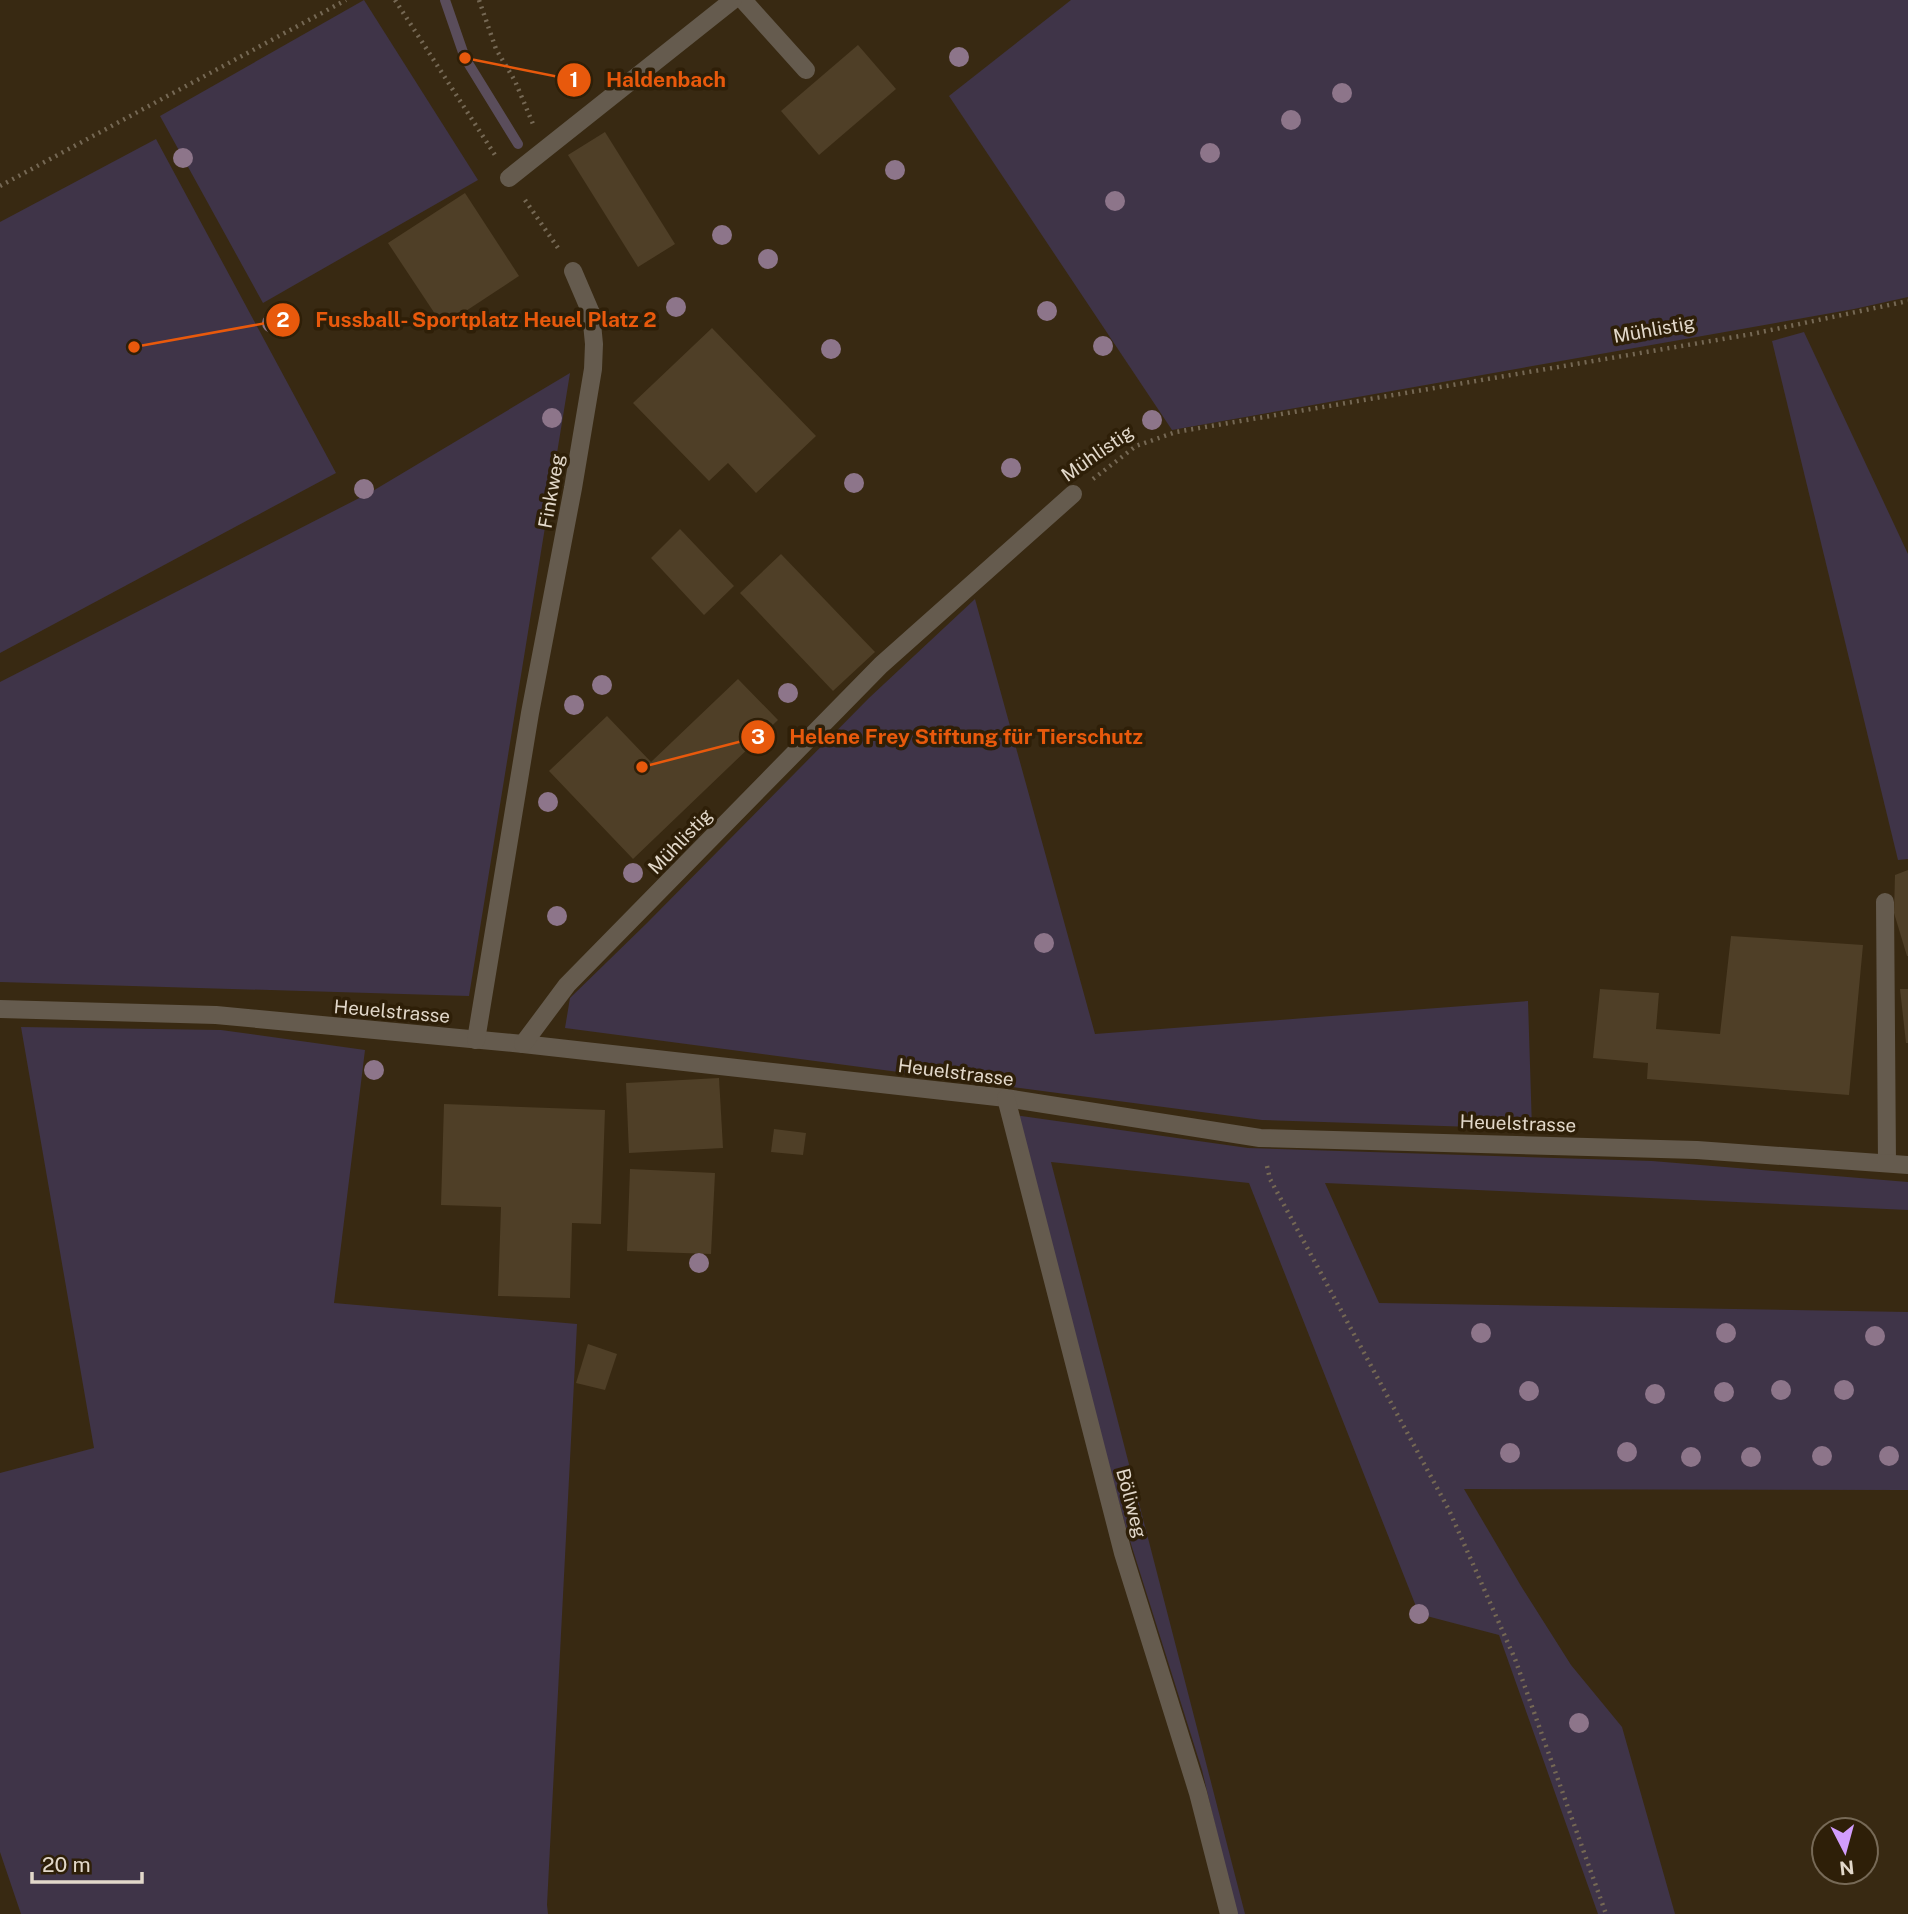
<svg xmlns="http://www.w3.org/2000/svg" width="1908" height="1914" viewBox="0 0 1908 1914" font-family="'Public Sans',sans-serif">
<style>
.green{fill:#3f3448}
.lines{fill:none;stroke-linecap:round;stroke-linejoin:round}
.stream{stroke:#5a4d5b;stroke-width:10}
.building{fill:#4f3f27}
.path{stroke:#756854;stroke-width:4.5;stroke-dasharray:2 5;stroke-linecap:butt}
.minor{stroke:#655b4e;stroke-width:18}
.tree{fill:#8d758a}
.labels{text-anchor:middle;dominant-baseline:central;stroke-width:7;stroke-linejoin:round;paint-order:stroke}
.street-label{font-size:19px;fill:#e2d8ca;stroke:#2e1f08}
.leader{fill:none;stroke:#e8590c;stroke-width:2.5}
.callout-dot{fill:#e8590c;stroke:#2e1f08;stroke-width:2.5}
.mark-label{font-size:21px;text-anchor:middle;font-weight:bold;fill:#fff}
.callout-label{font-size:21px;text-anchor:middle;font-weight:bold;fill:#e8590c;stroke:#2e1f08;stroke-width:7;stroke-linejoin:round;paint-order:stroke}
</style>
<rect width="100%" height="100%" fill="#382912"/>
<!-- green -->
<g class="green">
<polygon points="364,0 478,180 263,303 160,116"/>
<polygon points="1071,0 1908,0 1908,297 1854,309 1172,430 949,96"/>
<polygon points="156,139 336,473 0,653 0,222"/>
<polygon points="1804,332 1908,554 1908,859 1898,860 1772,341"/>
<polygon points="570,373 469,996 0,982 0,682 371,492"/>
<polygon points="975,599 1095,1034 1528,1001 1532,1129 1262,1120 565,1028 570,998 647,923 869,698"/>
<polygon points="21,1027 221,1030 365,1050 334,1303 577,1324 547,1905 548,1914 21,1914 0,1852 0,1473 94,1448"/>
<polygon points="1014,1115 1248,1148 1652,1161 1908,1182 1908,1210 1325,1183 1379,1303 1908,1312 1908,1490 1464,1489 1521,1586 1571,1665 1622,1727 1675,1914 1598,1914 1499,1635 1419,1614 1249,1183 1051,1162 1245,1914 1236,1914 1202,1770 1126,1528"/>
</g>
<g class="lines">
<!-- stream -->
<polyline class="stream" points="445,0 465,58 518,144"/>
</g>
<!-- building -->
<g class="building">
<polygon points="858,45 896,89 819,155 781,111"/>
<polygon points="605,132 675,244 638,267 568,155"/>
<polygon points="465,193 519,276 443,326 388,243"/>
<polygon points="712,328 816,436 756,493 728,463 709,481 633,403"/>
<polygon points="680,529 734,586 704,615 651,558"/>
<polygon points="781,554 875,652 833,691 740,593"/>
<polygon points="738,679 778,720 633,859 549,771 607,716 651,762"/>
<polygon points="1908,870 1908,956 1907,956 1894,913 1895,875"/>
<polygon points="1731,936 1863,945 1849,1095 1647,1079 1648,1063 1593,1058 1600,989 1659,993 1656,1029 1720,1034"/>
<polygon points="1900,989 1908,989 1908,1043 1906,1043"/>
<polygon points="719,1078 723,1148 629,1153 626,1083"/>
<polygon points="444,1104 605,1110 601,1224 572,1223 570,1298 498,1296 501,1207 441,1205"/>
<polygon points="774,1129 806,1133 803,1155 771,1152"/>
<polygon points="630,1169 715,1173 711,1254 627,1251"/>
<polygon points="588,1344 617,1354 605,1390 576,1383"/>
</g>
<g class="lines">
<!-- path -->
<g class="path">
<polyline points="395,0 495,155"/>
<polyline points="479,0 496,49 515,81 533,124"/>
<polyline points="0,186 346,0"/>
<polyline points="525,200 558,248"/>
<polyline points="1093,479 1136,446 1176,432 1752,334 1908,301"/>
<polyline points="1267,1166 1270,1179 1449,1510 1515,1659 1606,1914"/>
</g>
<!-- minor -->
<g class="minor">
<polyline points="743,0 806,70"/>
<polyline points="509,178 733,0"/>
<polyline points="1885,902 1887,1163"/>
<polyline points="0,1009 216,1015 523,1044 1006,1098 1260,1138 1697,1150 1908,1165"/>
<polyline points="476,1040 530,713 573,488 593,369 594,344 591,313 573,271"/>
<polyline points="523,1044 567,985 881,665 1073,494"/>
<polyline points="1006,1098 1123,1553 1198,1793 1229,1914"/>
</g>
</g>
<!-- trees -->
<g class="tree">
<circle cx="959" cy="57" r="10"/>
<circle cx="1342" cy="93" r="10"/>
<circle cx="1291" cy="120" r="10"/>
<circle cx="1210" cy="153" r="10"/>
<circle cx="183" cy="158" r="10"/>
<circle cx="895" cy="170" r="10"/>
<circle cx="1115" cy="201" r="10"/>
<circle cx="722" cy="235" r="10"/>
<circle cx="768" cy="259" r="10"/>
<circle cx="676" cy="307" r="10"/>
<circle cx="1047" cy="311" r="10"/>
<circle cx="272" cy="323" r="10"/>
<circle cx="1103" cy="346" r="10"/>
<circle cx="831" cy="349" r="10"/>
<circle cx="552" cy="418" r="10"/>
<circle cx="1152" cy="420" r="10"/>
<circle cx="1011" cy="468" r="10"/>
<circle cx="854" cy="483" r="10"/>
<circle cx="364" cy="489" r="10"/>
<circle cx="602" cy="685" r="10"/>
<circle cx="788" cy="693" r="10"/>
<circle cx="574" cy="705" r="10"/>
<circle cx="548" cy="802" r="10"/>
<circle cx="633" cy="873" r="10"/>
<circle cx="557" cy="916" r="10"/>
<circle cx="1044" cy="943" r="10"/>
<circle cx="374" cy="1070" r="10"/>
<circle cx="699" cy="1263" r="10"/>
<circle cx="1481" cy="1333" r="10"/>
<circle cx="1726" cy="1333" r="10"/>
<circle cx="1875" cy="1336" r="10"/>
<circle cx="1781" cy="1390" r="10"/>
<circle cx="1844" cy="1390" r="10"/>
<circle cx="1529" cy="1391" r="10"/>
<circle cx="1724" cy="1392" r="10"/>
<circle cx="1655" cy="1394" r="10"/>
<circle cx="1627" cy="1452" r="10"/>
<circle cx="1510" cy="1453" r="10"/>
<circle cx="1822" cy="1456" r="10"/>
<circle cx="1889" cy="1456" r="10"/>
<circle cx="1691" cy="1457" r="10"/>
<circle cx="1751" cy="1457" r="10"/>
<circle cx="1419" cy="1614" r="10"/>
<circle cx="1579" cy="1723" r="10"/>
</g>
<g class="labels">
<!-- street labels -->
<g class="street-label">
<text transform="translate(1654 329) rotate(-10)">Mühlistig</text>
<text transform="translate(1097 453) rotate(-35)">Mühlistig</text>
<text transform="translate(551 491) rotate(-80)">Finkweg</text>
<text transform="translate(680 841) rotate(-46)">Mühlistig</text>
<text transform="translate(392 1011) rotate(5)">Heuelstrasse</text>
<text transform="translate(956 1072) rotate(7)">Heuelstrasse</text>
<text transform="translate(1518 1123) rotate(2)">Heuelstrasse</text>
<text transform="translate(1132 1503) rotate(75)">Böliweg</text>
</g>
</g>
<!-- callouts -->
<path class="leader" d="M465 58L574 80M134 347L283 320M642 767L758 737"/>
<g class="callout-dot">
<circle cx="465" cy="58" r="7"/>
<circle cx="134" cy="347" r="7"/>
<circle cx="642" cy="767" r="7"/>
<circle cx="574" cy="80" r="18"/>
<circle cx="283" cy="320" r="18"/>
<circle cx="758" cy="737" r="18"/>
</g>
<g class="mark-label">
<text x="574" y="87">1</text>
<text x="283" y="327">2</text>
<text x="758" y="744">3</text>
</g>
<g class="callout-label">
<text x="666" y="87">Haldenbach</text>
<text x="486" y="327">Fussball- Sportplatz Heuel Platz 2</text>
<text x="966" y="744">Helene Frey Stiftung für Tierschutz</text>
</g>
<!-- north arrow -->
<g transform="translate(1845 1851) rotate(174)"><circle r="33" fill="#2e1f08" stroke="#766956" stroke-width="2"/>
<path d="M0-5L12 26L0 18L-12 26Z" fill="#d29dfd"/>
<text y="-10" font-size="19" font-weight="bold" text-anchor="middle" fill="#e2d8ca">N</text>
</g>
<!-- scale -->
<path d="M32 1872v10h110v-10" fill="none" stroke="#e2d8ca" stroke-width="3.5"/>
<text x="42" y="1872" font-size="21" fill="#e2d8ca" stroke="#2e1f08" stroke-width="5" paint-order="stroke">20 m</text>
</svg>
